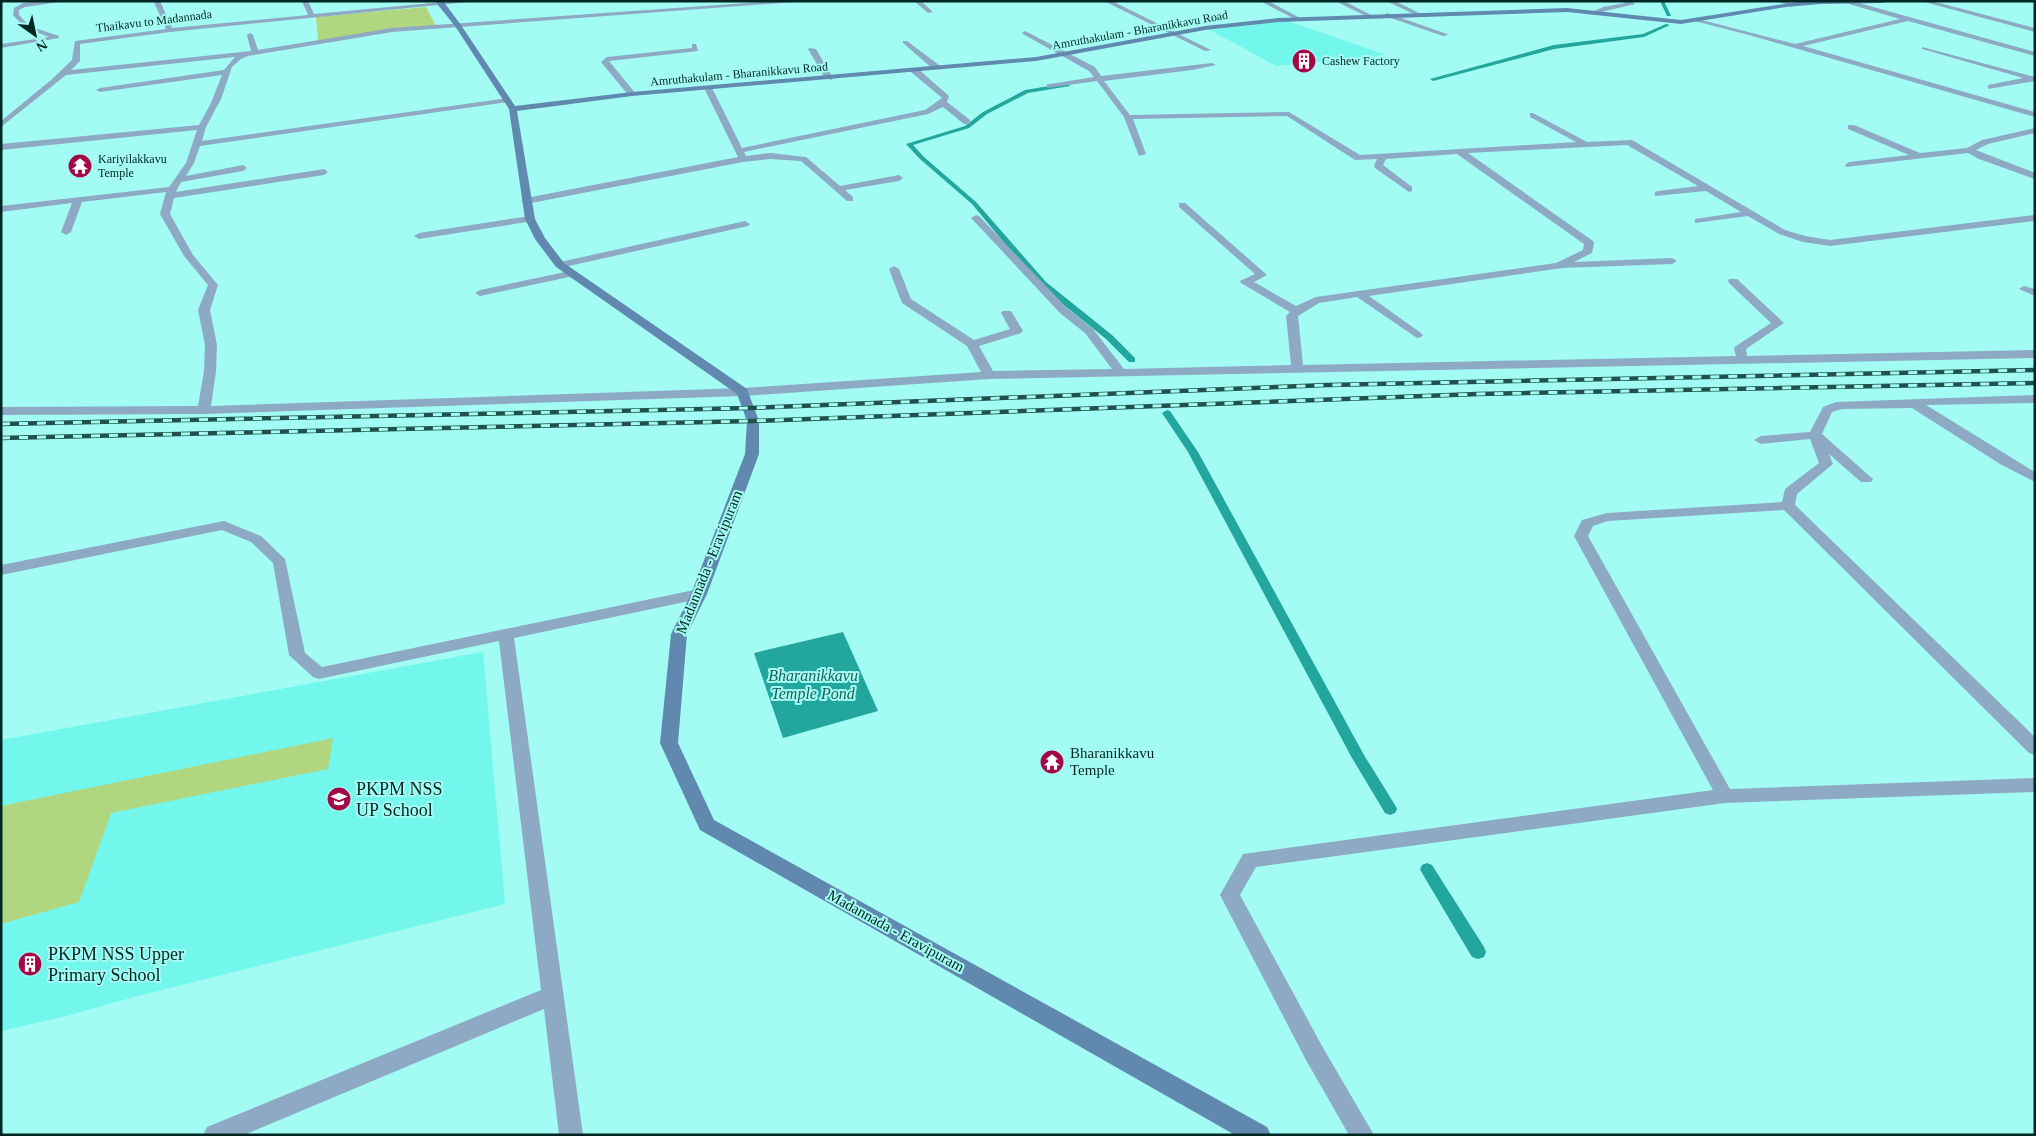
<svg xmlns="http://www.w3.org/2000/svg" width="2036" height="1136" viewBox="0 0 2036 1136" font-family="Georgia,serif">
<style>
.built{fill:#73f7ec}
.green{fill:#b0d67f}
.water{fill:#22a69d}
.lines{fill:none;stroke-linecap:round;stroke-linejoin:round}
.stream{fill:#22a69d;fill-rule:evenodd}
.street{fill:#8ea9c3;fill-rule:evenodd}
.secondary{fill:#6189af;fill-rule:evenodd}
.rail-casing{stroke:#20514c;stroke-width:4.5}
.rail{stroke:#a3fcf3;stroke-width:3;stroke-dasharray:9;stroke-linecap:butt}
.labels{text-anchor:middle;dominant-baseline:central;stroke-width:4;stroke-linejoin:round;paint-order:stroke}
.far-street-label{font-size:12px;fill:#002623;stroke:#a3fcf3}
.far-poi-label{font-size:12px;fill:#002623;stroke:#a3fcf3;text-anchor:start}
.street-label{font-size:15px;fill:#002623;stroke:#a3fcf3}
.poi-label{font-size:15px;fill:#002623;stroke:#a3fcf3;text-anchor:start}
.water-label{font-size:16px;font-style:italic;fill:#1e605b;stroke:#a3fcf3}
.near-poi-label{font-size:18px;fill:#002623;stroke:#a3fcf3;text-anchor:start}
</style>
<rect width="100%" height="100%" fill="#a3fcf3"/>
<!-- built -->
<g class="built">
<polygon points="1287,21 1329,35 1386,55 1276,66 1210,30"/>
<polygon points="483,652 505,904 134,997 67,1016 1,1031 1,740"/>
</g>
<!-- green -->
<g class="green">
<polygon points="426,7 436,26 318,41 316,17"/>
<polygon points="333,738 328,769 111,813 79,902 1,924 1,806"/>
</g>
<!-- water -->
<polygon class="water" points="843,632 878,711 783,738 754,653"/>
<g class="lines">
<!-- stream -->
<g class="stream">
<polygon points="1660,1 1664,1 1671,16 1667,16"/>
<polygon points="1666,24 1670,25 1644,37 1554,49 1433,81 1430,79 1554,45 1643,34"/>
<polygon points="1068,83 1070,86 1028,93 987,114 969,128 913,145 924,157 976,202 1046,282 1112,335 1135,358 1135,362 1129,362 1106,339 1040,286 972,204 920,159 906,144 965,126 983,112 1025,90"/>
<polygon points="1167,410 1170,411 1198,452 1364,755 1395,805 1397,809 1395,813 1390,815 1385,813 1352,758 1188,452 1162,413"/>
<polygon points="1427,863 1432,865 1484,947 1486,952 1484,957 1478,959 1472,957 1422,873 1420,869 1422,865"/>
</g>
<!-- street -->
<g class="street">
<polygon points="42,1 67,1 25,7 19,10 19,15 29,26 59,36 59,38 1,48 1,44 49,37 25,28 13,15 14,8 23,3"/>
<polygon points="160,1 172,28 308,15 302,1 308,1 314,14 453,1 478,1 170,32 80,44 80,61 71,70 251,51 247,35 250,33 253,35 258,50 392,28 775,1 808,1 392,32 248,56 241,59 232,67 221,99 206,127 202,141 508,98 512,100 508,102 200,146 194,163 186,176 243,165 247,168 243,171 181,182 176,192 324,169 328,172 324,175 174,198 170,214 193,255 218,285 210,310 217,345 216,371 211,406 743,388 981,372 967,346 902,303 889,269 894,266 899,269 911,299 974,340 1010,329 1001,313 1003,311 1011,311 1023,331 1021,333 979,346 993,371 1112,369 1085,333 1060,313 973,220 971,218 976,215 979,216 1068,309 1093,329 1124,369 1291,365 1286,316 1290,312 1241,283 1240,281 1255,274 1179,207 1179,203 1185,203 1267,275 1254,282 1296,306 1316,297 1556,263 1583,250 1584,244 1457,154 1386,159 1383,165 1412,187 1412,191 1409,192 1375,168 1374,166 1377,159 1355,160 1287,116 1133,119 1146,154 1139,156 1124,117 1097,81 1047,88 1047,84 1050,84 1094,77 1089,71 1023,34 1022,33 1025,31 1095,67 1101,76 1212,63 1216,65 1192,70 1104,81 1130,115 1289,112 1360,155 1576,142 1530,117 1530,113 1533,113 1587,142 1632,140 1785,230 1805,236 1830,240 2035,215 2035,221 1830,246 1803,242 1779,234 1748,216 1695,223 1695,219 1741,212 1706,191 1655,196 1655,192 1658,191 1698,186 1627,145 1468,153 1593,241 1594,243 1592,253 1574,262 1672,258 1677,261 1672,264 1562,268 1369,296 1421,333 1423,335 1421,337 1417,338 1357,297 1319,303 1298,316 1303,365 1736,356 1734,348 1736,346 1771,323 1729,283 1728,281 1729,279 1737,279 1784,323 1746,349 1747,356 2035,350 2035,358 989,379 743,396 204,414 1,415 1,407 198,406 204,371 205,345 198,310 208,285 184,256 160,214 166,192 82,202 71,232 66,235 61,232 72,203 1,212 1,206 169,187 186,163 197,130 1,150 1,144 199,125 211,103 222,75 100,92 96,90 100,88 224,70 235,57 66,75 1,127 1,121 51,80 72,60 75,41 166,29 154,2"/>
<polygon points="914,1 921,1 933,12 928,13"/>
<polygon points="1104,1 1112,1 1211,50 1205,51"/>
<polygon points="1260,1 1268,1 1302,19 1297,20"/>
<polygon points="1335,1 1344,1 1373,16 1368,17"/>
<polygon points="1386,1 1395,1 1421,14 1416,15"/>
<polygon points="1623,1 1631,1 1635,4 1597,13 1594,11 1603,7 1625,3"/>
<polygon points="1777,1 1787,1 1795,5 1792,7"/>
<polygon points="1852,1 2035,52 2035,56 1908,21 1803,46 2035,112 2035,117 1749,35 1691,20 1694,18 1795,44 1900,19 1849,4 1849,2"/>
<polygon points="1921,1 1932,1 2035,28 2035,32"/>
<polygon points="1387,13 1447,34 1448,35 1443,36 1385,16 1384,15"/>
<polygon points="903,41 907,41 939,65 939,69 933,69 903,43"/>
<polygon points="692,44 696,44 698,51 609,61 636,94 632,96 629,96 601,62 607,57 692,48"/>
<polygon points="1922,47 2035,77 2035,81 1988,89 1988,85 2023,78 1922,49"/>
<polygon points="810,48 816,49 833,78 832,80 825,78 808,49"/>
<polygon points="911,68 917,68 949,96 947,102 970,120 970,124 964,124 943,107 928,114 744,152 746,156 770,153 806,157 840,186 899,175 903,178 899,181 845,190 853,197 853,201 847,201 801,161 770,159 743,162 526,204 521,201 526,198 738,157 704,88 705,86 712,88 742,148 925,110 942,98 911,72"/>
<polygon points="1848,125 1854,125 1920,153 1967,148 1982,140 2035,128 2035,133 1988,144 1976,150 2035,173 2035,179 1979,159 1968,153 1846,167 1845,165 1849,162 1909,155 1848,129"/>
<polygon points="530,216 533,217 533,221 419,239 414,236 419,233"/>
<polygon points="745,221 750,224 748,226 560,268 555,265 560,262"/>
<polygon points="570,271 575,274 574,276 480,296 475,293 480,290"/>
<polygon points="2024,286 2035,289 2035,296 2019,289"/>
<polygon points="2035,395 2035,403 1926,405 2035,472 2035,482 2000,464 1912,408 1842,409 1832,412 1822,434 1873,479 1871,482 1861,482 1829,454 1833,464 1797,494 1795,505 2035,737 2035,755 2029,753 1784,510 1608,521 1593,526 1588,536 1730,789 2035,778 2035,792 1725,803 1256,867 1240,895 1322,1046 1374,1135 1349,1135 1306,1060 1220,895 1243,854 1713,790 1574,536 1582,520 1607,513 1782,502 1785,489 1819,463 1810,439 1761,444 1754,440 1761,436 1810,432 1823,407 1836,402"/>
<polygon points="224,521 261,536 285,559 305,653 322,667 699,589 704,590 707,594 704,598 699,599 514,638 583,1135 559,1135 544,1009 244,1135 203,1135 207,1127 541,990 499,641 319,679 313,677 289,655 273,563 251,542 222,530 1,575 1,565"/>
</g>
<!-- secondary -->
<polygon class="secondary" points="437,1 443,1 461,25 515,106 632,92 1036,57 1205,26 1278,18 1567,8 1681,20 1803,1 1893,1 1881,3 1821,4 1786,7 1681,24 1567,12 1278,22 1205,30 1036,61 632,96 517,111 535,219 545,238 564,263 747,389 759,421 759,454 707,594 687,634 678,743 714,820 1267,1127 1271,1135 1235,1135 700,830 660,743 671,634 691,594 745,454 747,421 737,394 556,267 535,239 525,219 509,109 455,26 438,5"/>
<defs>
<g id="rail">
<polyline points="1,424 750,408 1328,385 2035,370"/>
<polyline points="1,438 753,421 1478,394 2035,383"/>
</g>
</defs>
<!-- rail casing -->
<use href="#rail" class="rail-casing"/>
<!-- rail -->
<use href="#rail" class="rail"/>
</g>
<!-- icons -->
<defs>
<symbol id="building-disc" viewBox="-11 -11 22 22"><circle r="9.5" fill="#a20845" stroke="#a3fcf3"/><path d="M-4-6H4V6H1V3H-1V6H-4ZM-2.5-4.3h1.7v1.8h-1.7ZM.8-4.3h1.7v1.8H.8ZM-2.5-1h1.7V.8h-1.7ZM.8-1h1.7V.8H.8Z" fill="#fff"/></symbol>
<symbol id="temple-disc" viewBox="-11 -11 22 22"><circle r="9.5" fill="#a20845" stroke="#a3fcf3"/><path d="M0-6L5-2H3V0L6.5 2.5H4V6H1.5V3h-3V6H-4V2.5H-6.5L-3 0V-2H-5Z" fill="#fff"/></symbol>
<symbol id="school-disc" viewBox="-11 -11 22 22"><circle r="9.5" fill="#a20845" stroke="#a3fcf3"/><path d="M0-5L7-2L0 1L-7-2ZM-4 1L0 2.5L4 1V4Q0 6-4 4Z" fill="#fff"/></symbol>
</defs>
<g fill-rule="evenodd">
<use href="#building-disc" x="1290" y="47" width="28" height="28"/>
<use href="#temple-disc" x="66" y="152" width="28" height="28"/>
<use href="#temple-disc" x="1038" y="748" width="28" height="28"/>
<use href="#school-disc" x="325" y="785" width="28" height="28"/>
<use href="#building-disc" x="16" y="950" width="28" height="28"/>
</g>
<g class="labels">
<!-- far-street labels -->
<g class="far-street-label">
<text transform="translate(154 21) rotate(-7)">Thaikavu to Madannada</text>
<text transform="translate(1140 30) rotate(-10)">Amruthakulam - Bharanikkavu Road</text>
<text transform="translate(739 74) rotate(-5)">Amruthakulam - Bharanikkavu Road</text>
</g>
<!-- far-poi labels -->
<g class="far-poi-label">
<text x="1322" y="61">Cashew Factory</text>
<text x="98" y="159">Kariyilakkavu<tspan x="98" dy="14">Temple</tspan></text>
</g>
<!-- street labels -->
<g class="street-label">
<text transform="translate(709 562) rotate(-68)">Madannada - Eravipuram</text>
<text transform="translate(896 931) rotate(29)">Madannada - Eravipuram</text>
</g>
<!-- poi labels -->
<g class="poi-label">
<text x="1070" y="753">Bharanikkavu<tspan x="1070" dy="17">Temple</tspan></text>
</g>
<!-- water labels -->
<g class="water-label">
<text x="813" y="675">Bharanikkavu<tspan x="813" dy="18">Temple Pond</tspan></text>
</g>
<!-- near-poi labels -->
<g class="near-poi-label">
<text x="356" y="789">PKPM NSS<tspan x="356" dy="21">UP School</tspan></text>
<text x="48" y="954">PKPM NSS Upper<tspan x="48" dy="21">Primary School</tspan></text>
</g>
</g>
<!-- border -->
<rect width="2036" height="1136" fill="none" stroke="#002623" stroke-width="5"/>
<!-- north arrow -->
<g transform="translate(35 35) rotate(147)" stroke="#a3fcf3" stroke-width="4" paint-order="stroke">
<path d="M0-4L9 19L0 12L-9 19Z" fill="#002623"/>
<text y="-8" font-size="14" font-weight="bold" text-anchor="middle" fill="#002623">N</text>
</g>
</svg>
